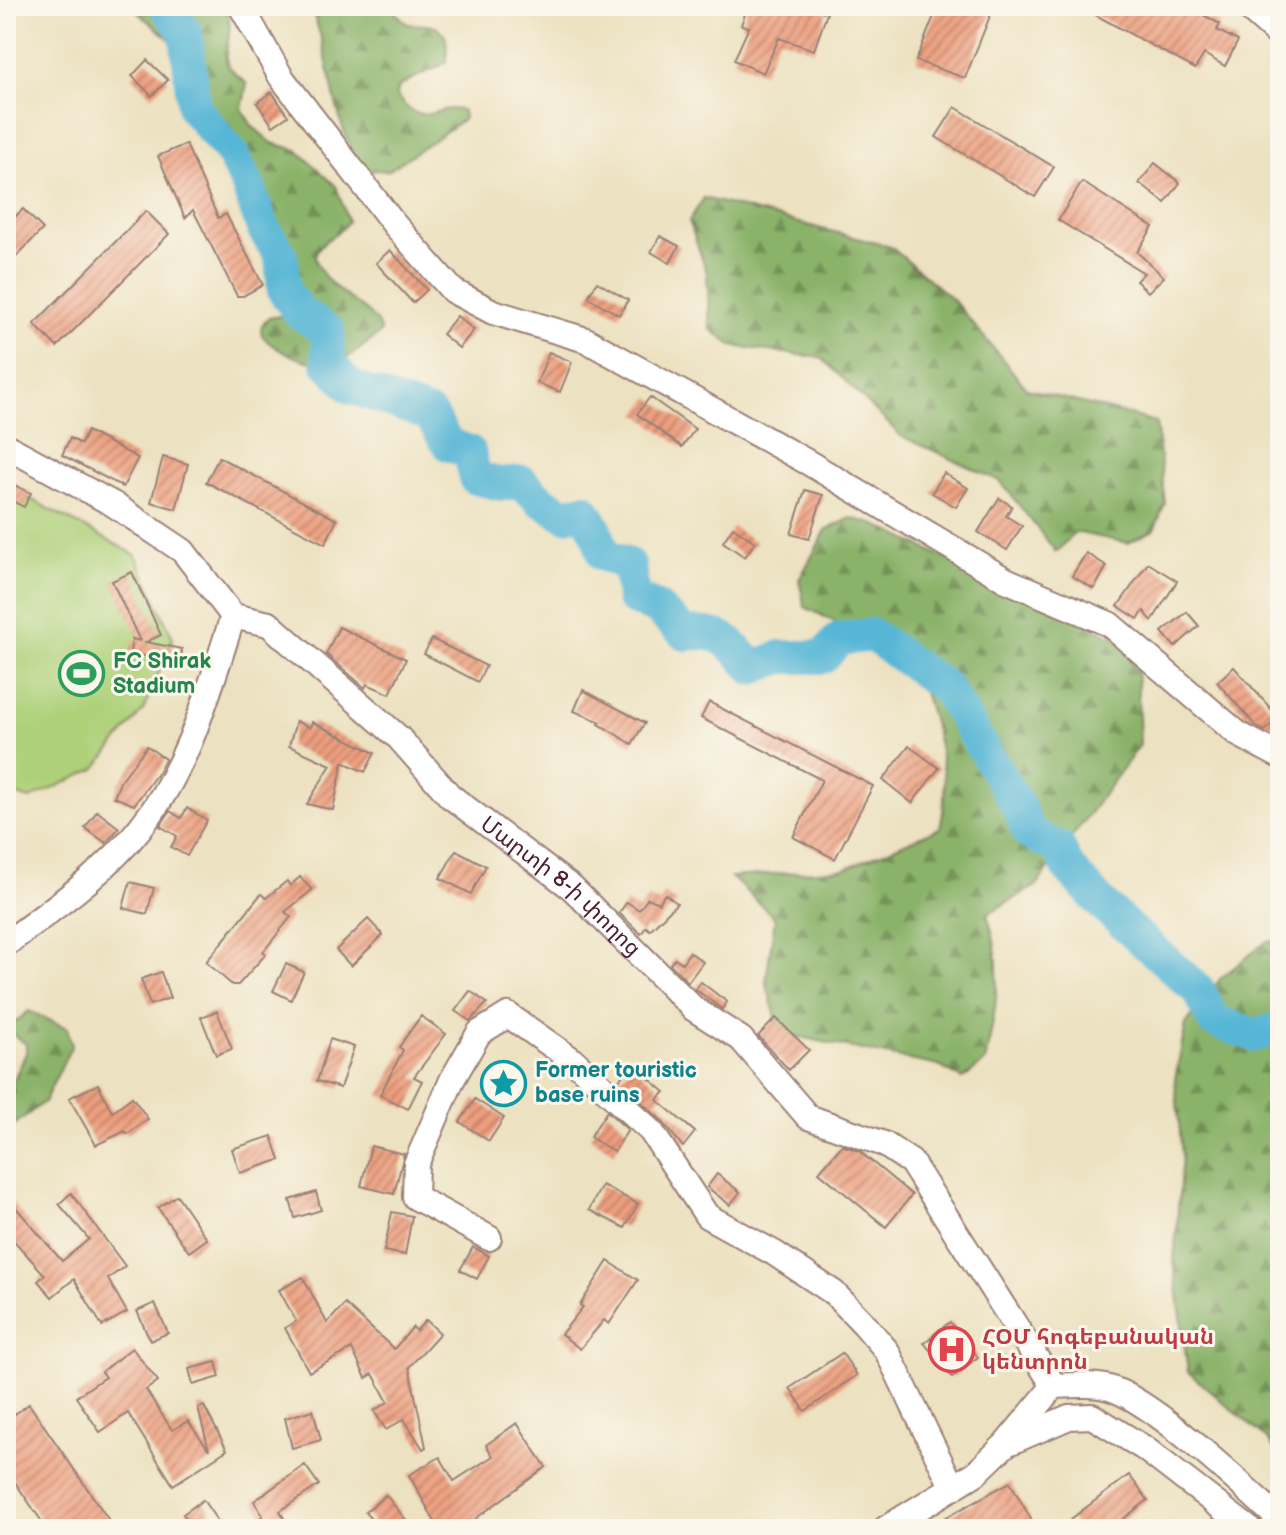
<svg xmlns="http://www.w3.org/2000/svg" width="1286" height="1535" viewBox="0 0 1286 1535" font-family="'Balsamiq Sans','Noto Sans Armenian',sans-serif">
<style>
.grass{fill:#add079;stroke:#7c7852;stroke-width:2}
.forest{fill:url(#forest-firs);stroke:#6a684a;stroke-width:2}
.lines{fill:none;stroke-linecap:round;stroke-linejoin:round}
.river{stroke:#56b6d5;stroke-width:34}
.building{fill:url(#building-hatch)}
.minor-casing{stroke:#9b8076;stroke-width:28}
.minor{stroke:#fff;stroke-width:24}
.labels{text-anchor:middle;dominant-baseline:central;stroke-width:6;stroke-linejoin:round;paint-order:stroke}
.leisure-label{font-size:22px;font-weight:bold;fill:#27864d;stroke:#fbf7ec;text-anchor:start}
.street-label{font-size:22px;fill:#4a1f2b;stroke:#fbf7ec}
.culture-label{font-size:22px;font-weight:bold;fill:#0d838f;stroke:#fbf7ec;text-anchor:start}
.health-label{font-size:22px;font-weight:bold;fill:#be3a42;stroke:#fbf7ec;text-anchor:start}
</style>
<defs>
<pattern id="forest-firs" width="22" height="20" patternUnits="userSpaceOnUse" patternTransform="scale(2)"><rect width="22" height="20" fill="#8ab269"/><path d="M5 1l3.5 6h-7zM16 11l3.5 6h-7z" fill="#739057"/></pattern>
<pattern id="building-hatch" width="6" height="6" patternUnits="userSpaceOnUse" patternTransform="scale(2)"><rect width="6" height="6" fill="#ec9e7e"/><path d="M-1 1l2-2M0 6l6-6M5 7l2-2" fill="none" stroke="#c18067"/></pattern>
</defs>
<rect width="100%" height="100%" fill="#fbf7ec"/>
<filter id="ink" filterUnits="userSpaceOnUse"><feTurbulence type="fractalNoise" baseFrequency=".0125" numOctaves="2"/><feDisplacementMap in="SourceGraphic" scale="16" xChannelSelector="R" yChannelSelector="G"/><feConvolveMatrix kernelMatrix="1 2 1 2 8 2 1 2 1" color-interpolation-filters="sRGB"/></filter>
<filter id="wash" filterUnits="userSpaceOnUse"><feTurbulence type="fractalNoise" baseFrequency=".006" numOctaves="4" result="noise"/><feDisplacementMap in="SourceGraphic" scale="32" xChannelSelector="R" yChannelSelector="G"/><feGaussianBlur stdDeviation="1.8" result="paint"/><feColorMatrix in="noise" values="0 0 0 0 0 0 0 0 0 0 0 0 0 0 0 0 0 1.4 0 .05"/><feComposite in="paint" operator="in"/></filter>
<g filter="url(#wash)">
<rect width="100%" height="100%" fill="#ece1c0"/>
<!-- grass -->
<polygon class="grass" points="6,486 136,555 173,638 144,709 95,769 30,799 6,791"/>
<!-- forest -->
<g class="forest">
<path d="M130,6H226C236,29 221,54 228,65C232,72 241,79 247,84L242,109L252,126L272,143L297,150L336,186L348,221C339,238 318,238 315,258C328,297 374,304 381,332C377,337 340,364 335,364C312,366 272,352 261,333L262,325L269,318L285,315L294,301L281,256L260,206L248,186L201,129L191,71L180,48Z"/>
<path d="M310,6H395L396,13L407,24C440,25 450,25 446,62C431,73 412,76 398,88L397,96C422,132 437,102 463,111L464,119L388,171L362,169C330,120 333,58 310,6Z"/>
<polygon points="704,198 891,247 954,301 1027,389 1156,422 1165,504 1154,530 1128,543 1075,532 1056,552 1000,481 901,436 822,358 733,346 710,329 707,273 689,221"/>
<path d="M851,518L876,525L1124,642L1137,663L1140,745L1036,886L987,914C1005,965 996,1011 985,1062L963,1079L939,1066L780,1033L766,981L775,918L731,877L844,869L940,828C954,772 931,715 914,661L805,607L799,580L826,530Z"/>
<polygon points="1267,941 1280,943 1280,1457 1267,1439 1188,1372 1174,1263 1182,1156 1175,1079 1186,1024 1221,978"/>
<polygon points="29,1011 67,1028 72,1045 44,1102 14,1125 6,1120 6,1097 26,1053 26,1044 12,1034 9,1027"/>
</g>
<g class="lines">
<!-- river -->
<path class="river" d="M166,6L186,33L194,108L232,154L248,186L263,228L281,256L284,291L300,313L328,331V363L351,387L430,415L448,444L469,452L475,478L500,484L522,482L540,500L565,515L584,510L596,530L604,555L629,565L633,598L657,608L686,634C722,630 730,642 753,668L781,657H823L839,639L872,635L946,688L1018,806L1029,833L1059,848L1069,869L1106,908L1199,991L1214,1021L1254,1035L1280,1029"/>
</g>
<g id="blocks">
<!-- building -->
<g class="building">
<polygon points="748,6 807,6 827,13 814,50 779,38 763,73 734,60 749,27 741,25"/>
<polygon points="938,6 994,6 965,78 916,61"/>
<polygon points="1079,6 1187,6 1220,24 1217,30 1238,41 1225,66 1204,54 1195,69"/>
<polygon points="147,60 168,80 152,96 132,76"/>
<polygon points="272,92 288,116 273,126 257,103"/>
<polygon points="955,107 1054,167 1035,197 936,137"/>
<polygon points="186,144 218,218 226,214 263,285 243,296 237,296 193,210 185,218 158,156"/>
<polygon points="1155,163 1180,183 1165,203 1139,183"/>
<polygon points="1082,182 1153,227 1137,252 1164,277 1148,292 1136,281 1144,273 1058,220"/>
<polygon points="23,209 43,229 6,267 6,226"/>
<polygon points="146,211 169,234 57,347 34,324"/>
<polygon points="660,236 679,246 670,263 651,252"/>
<polygon points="390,250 427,290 413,303 376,263"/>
<polygon points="597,282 628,300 619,315 588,297"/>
<polygon points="457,316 474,330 459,348 442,334"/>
<polygon points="549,352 572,362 560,392 537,383"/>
<polygon points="650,397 695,429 682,447 637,414"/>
<polygon points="87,431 138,458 123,487 62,455 70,438 81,444"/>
<polygon points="163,457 188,464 176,509 151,502"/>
<polygon points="219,457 337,520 325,544 206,482"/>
<polygon points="944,473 968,488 956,507 932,493"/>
<polygon points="6,481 31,493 24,507 6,498"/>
<polygon points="805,490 823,495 809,539 791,534"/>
<polygon points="999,498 1012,506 1006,516 1022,526 1007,550 978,532"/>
<polygon points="733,527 755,542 745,557 723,542"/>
<polygon points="1086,553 1107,566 1094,589 1072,576"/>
<polygon points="1148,563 1177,581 1152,621 1144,611 1138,619 1118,606"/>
<polygon points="132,572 161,635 146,642 182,649 180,663 130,653 132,639 140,641 112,581"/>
<polygon points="1187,612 1199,626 1175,647 1162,632"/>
<polygon points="339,627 406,659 390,694 367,684 365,688 326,654"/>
<polygon points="432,639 486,666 478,682 424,654"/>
<polygon points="1234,667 1279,718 1265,731 1256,726 1217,682"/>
<polygon points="583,690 645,723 632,744 599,724 601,722 574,711"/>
<polygon points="709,702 873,786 835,859 793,837 822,780 701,718"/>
<polygon points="296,721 310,728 312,722 375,753 365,772 343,762 333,810 307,804 331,765 289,746"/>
<polygon points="147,746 165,759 159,771 134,805 114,797 120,782"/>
<polygon points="909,746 939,768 912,803 883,780"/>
<polygon points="187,808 207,820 187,856 171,847 177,836 160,826 170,811 181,818"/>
<polygon points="97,811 119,828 106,843 85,828"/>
<polygon points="456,850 486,866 471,894 440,878"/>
<polygon points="300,877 312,890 285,912 291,917 263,952 266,954 238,985 232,985 206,962 261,894 266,898 287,881 290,886"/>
<polygon points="130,882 154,888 147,914 123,908"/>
<polygon points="665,894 677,903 650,930 646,927 641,934 619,913 627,902 639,910 648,898 659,903"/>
<polygon points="368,919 383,935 351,966 336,950"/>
<polygon points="690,952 703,962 688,982 670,964 675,958 682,963"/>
<polygon points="286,964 304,972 291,1000 273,991"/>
<polygon points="161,972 170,998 150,1005 141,979"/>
<polygon points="701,982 727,1002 722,1009 695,989"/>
<polygon points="470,991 487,1003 470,1021 455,1011"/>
<polygon points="217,1011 232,1049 216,1055 201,1017"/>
<polygon points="421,1016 446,1034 414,1077 422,1081 408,1109 380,1095 403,1050 399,1047"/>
<polygon points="776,1018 809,1050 789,1070 758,1036"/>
<polygon points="330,1039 354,1047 340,1088 317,1081"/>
<polygon points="632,1064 665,1092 657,1100 695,1132 683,1147 661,1120 618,1081"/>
<polygon points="98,1084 112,1112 132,1097 148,1119 127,1134 125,1131 96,1145 69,1098"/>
<polygon points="475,1099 504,1118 489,1141 460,1122"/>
<polygon points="607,1111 628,1130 614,1152 590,1137"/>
<polygon points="272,1136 280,1160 240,1173 232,1149"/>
<polygon points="842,1145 859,1151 912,1195 886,1227 819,1172"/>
<polygon points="371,1146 404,1154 394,1194 361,1186"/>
<polygon points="717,1174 740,1192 730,1205 707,1187"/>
<polygon points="602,1185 638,1204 625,1228 589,1210"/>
<polygon points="316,1192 321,1210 295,1218 290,1200"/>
<polygon points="71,1193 125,1266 108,1279 127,1312 102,1326 74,1279 52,1297 38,1281 45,1275 6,1232 6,1196 62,1261 89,1239 59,1204"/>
<polygon points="177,1195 207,1239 189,1252 158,1208"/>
<polygon points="392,1212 412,1216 405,1255 384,1251"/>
<polygon points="473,1247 489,1256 477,1279 460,1270"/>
<polygon points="608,1261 638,1280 609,1324 604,1320 580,1349 561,1334 583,1307 580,1305"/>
<polygon points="303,1277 327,1323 345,1304 394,1349 413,1327 416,1331 426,1320 440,1333 409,1367 426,1447 423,1449 404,1419 386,1430 374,1411 388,1402 373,1374 366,1378 352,1349 309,1372 285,1328 296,1321 279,1290"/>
<polygon points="155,1303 168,1333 150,1341 137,1311"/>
<polygon points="950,1322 978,1357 952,1377 924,1343"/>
<polygon points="132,1348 158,1381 146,1390 172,1430 188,1421 209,1450 198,1408 204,1406 227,1450 173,1485 128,1413 100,1432 76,1397 105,1377 101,1372"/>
<polygon points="842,1353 857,1375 805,1411 790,1388"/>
<polygon points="216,1362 220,1377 193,1385 189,1369"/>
<polygon points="6,1400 15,1414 29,1404 115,1529 47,1529 6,1469"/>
<polygon points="313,1410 321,1440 292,1448 285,1418"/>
<polygon points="517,1423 546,1467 475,1519 477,1523 467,1529 439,1529 409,1475 440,1457 454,1481 493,1456 486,1445"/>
<polygon points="305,1465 319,1485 280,1511 286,1522 274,1529 242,1529 263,1516 254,1501"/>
<polygon points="1129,1475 1148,1500 1110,1529 1079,1529 1071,1519"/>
<polygon points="1010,1482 1032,1521 1018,1529 925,1529"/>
<polygon points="386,1495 413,1529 379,1529 365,1512"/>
<polygon points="203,1500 223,1529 193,1529 183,1514"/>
</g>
</g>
</g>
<g filter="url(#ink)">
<use href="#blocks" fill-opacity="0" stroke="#9b8076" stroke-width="2"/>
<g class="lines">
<defs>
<g id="minor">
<polyline points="241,6 281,77 394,224 453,291 493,312 586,340 809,463 1006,580 1109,624 1238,734 1280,756"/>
<polyline points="1246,6 1280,36"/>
<path id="s1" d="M6,446L113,504L183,551L233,616L269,624L399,738L450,796L572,888L694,1009L741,1039L808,1117L884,1144L911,1162L1054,1386"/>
<path d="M6,944C52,909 104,874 140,828C188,769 210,687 233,616"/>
<polyline points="489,1238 415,1197 416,1164 452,1080 479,1033 508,1015 574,1061 651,1131 707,1216 774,1253 834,1293 864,1324 887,1351 953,1488"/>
<polyline points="1011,1442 1069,1417 1092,1416 1144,1448 1249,1529"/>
<path d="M885,1529L976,1473L1005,1445L1054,1386C1075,1385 1096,1383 1115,1390C1159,1407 1243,1486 1280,1520"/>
</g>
</defs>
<!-- minor casing -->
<use href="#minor" class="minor-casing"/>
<!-- minor -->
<use href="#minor" class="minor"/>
</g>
</g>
<!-- icons -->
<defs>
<symbol id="stadium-ring" viewBox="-11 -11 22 22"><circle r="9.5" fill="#fbf7ec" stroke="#2e9e5b" stroke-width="1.5"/><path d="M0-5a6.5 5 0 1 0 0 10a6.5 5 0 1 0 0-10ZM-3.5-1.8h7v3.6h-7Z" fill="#2e9e5b"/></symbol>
<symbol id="sight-ring" viewBox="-11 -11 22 22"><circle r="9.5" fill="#fbf7ec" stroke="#0f9aa8" stroke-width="1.5"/><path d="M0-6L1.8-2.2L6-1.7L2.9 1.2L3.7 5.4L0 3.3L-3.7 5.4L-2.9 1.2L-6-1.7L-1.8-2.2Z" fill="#0f9aa8"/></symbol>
<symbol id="hospital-ring" viewBox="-11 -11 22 22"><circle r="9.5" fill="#fbf7ec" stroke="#e0444e" stroke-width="1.5"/><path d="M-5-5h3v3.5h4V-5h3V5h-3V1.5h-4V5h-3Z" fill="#e0444e"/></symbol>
</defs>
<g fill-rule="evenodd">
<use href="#stadium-ring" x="56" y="648" width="51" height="51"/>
<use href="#sight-ring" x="478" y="1058" width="51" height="51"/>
<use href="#hospital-ring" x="926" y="1324" width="51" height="51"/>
</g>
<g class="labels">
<!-- leisure labels -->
<g class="leisure-label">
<text x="113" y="661">FC Shirak<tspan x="113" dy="25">Stadium</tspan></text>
</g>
<!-- street labels -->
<g class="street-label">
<text stroke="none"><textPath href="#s1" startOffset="718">Մարտի 8-ի փողոց</textPath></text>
</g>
<!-- culture labels -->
<g class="culture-label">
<text x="535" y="1070">Former touristic<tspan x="535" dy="25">base ruins</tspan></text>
</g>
<!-- health labels -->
<g class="health-label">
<text x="982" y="1337">ՀՕՄ հոգեբանական<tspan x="982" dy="25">կենտրոն</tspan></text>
</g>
</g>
<!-- margin -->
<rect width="1286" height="1535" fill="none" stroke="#fbf7ec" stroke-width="32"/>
</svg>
